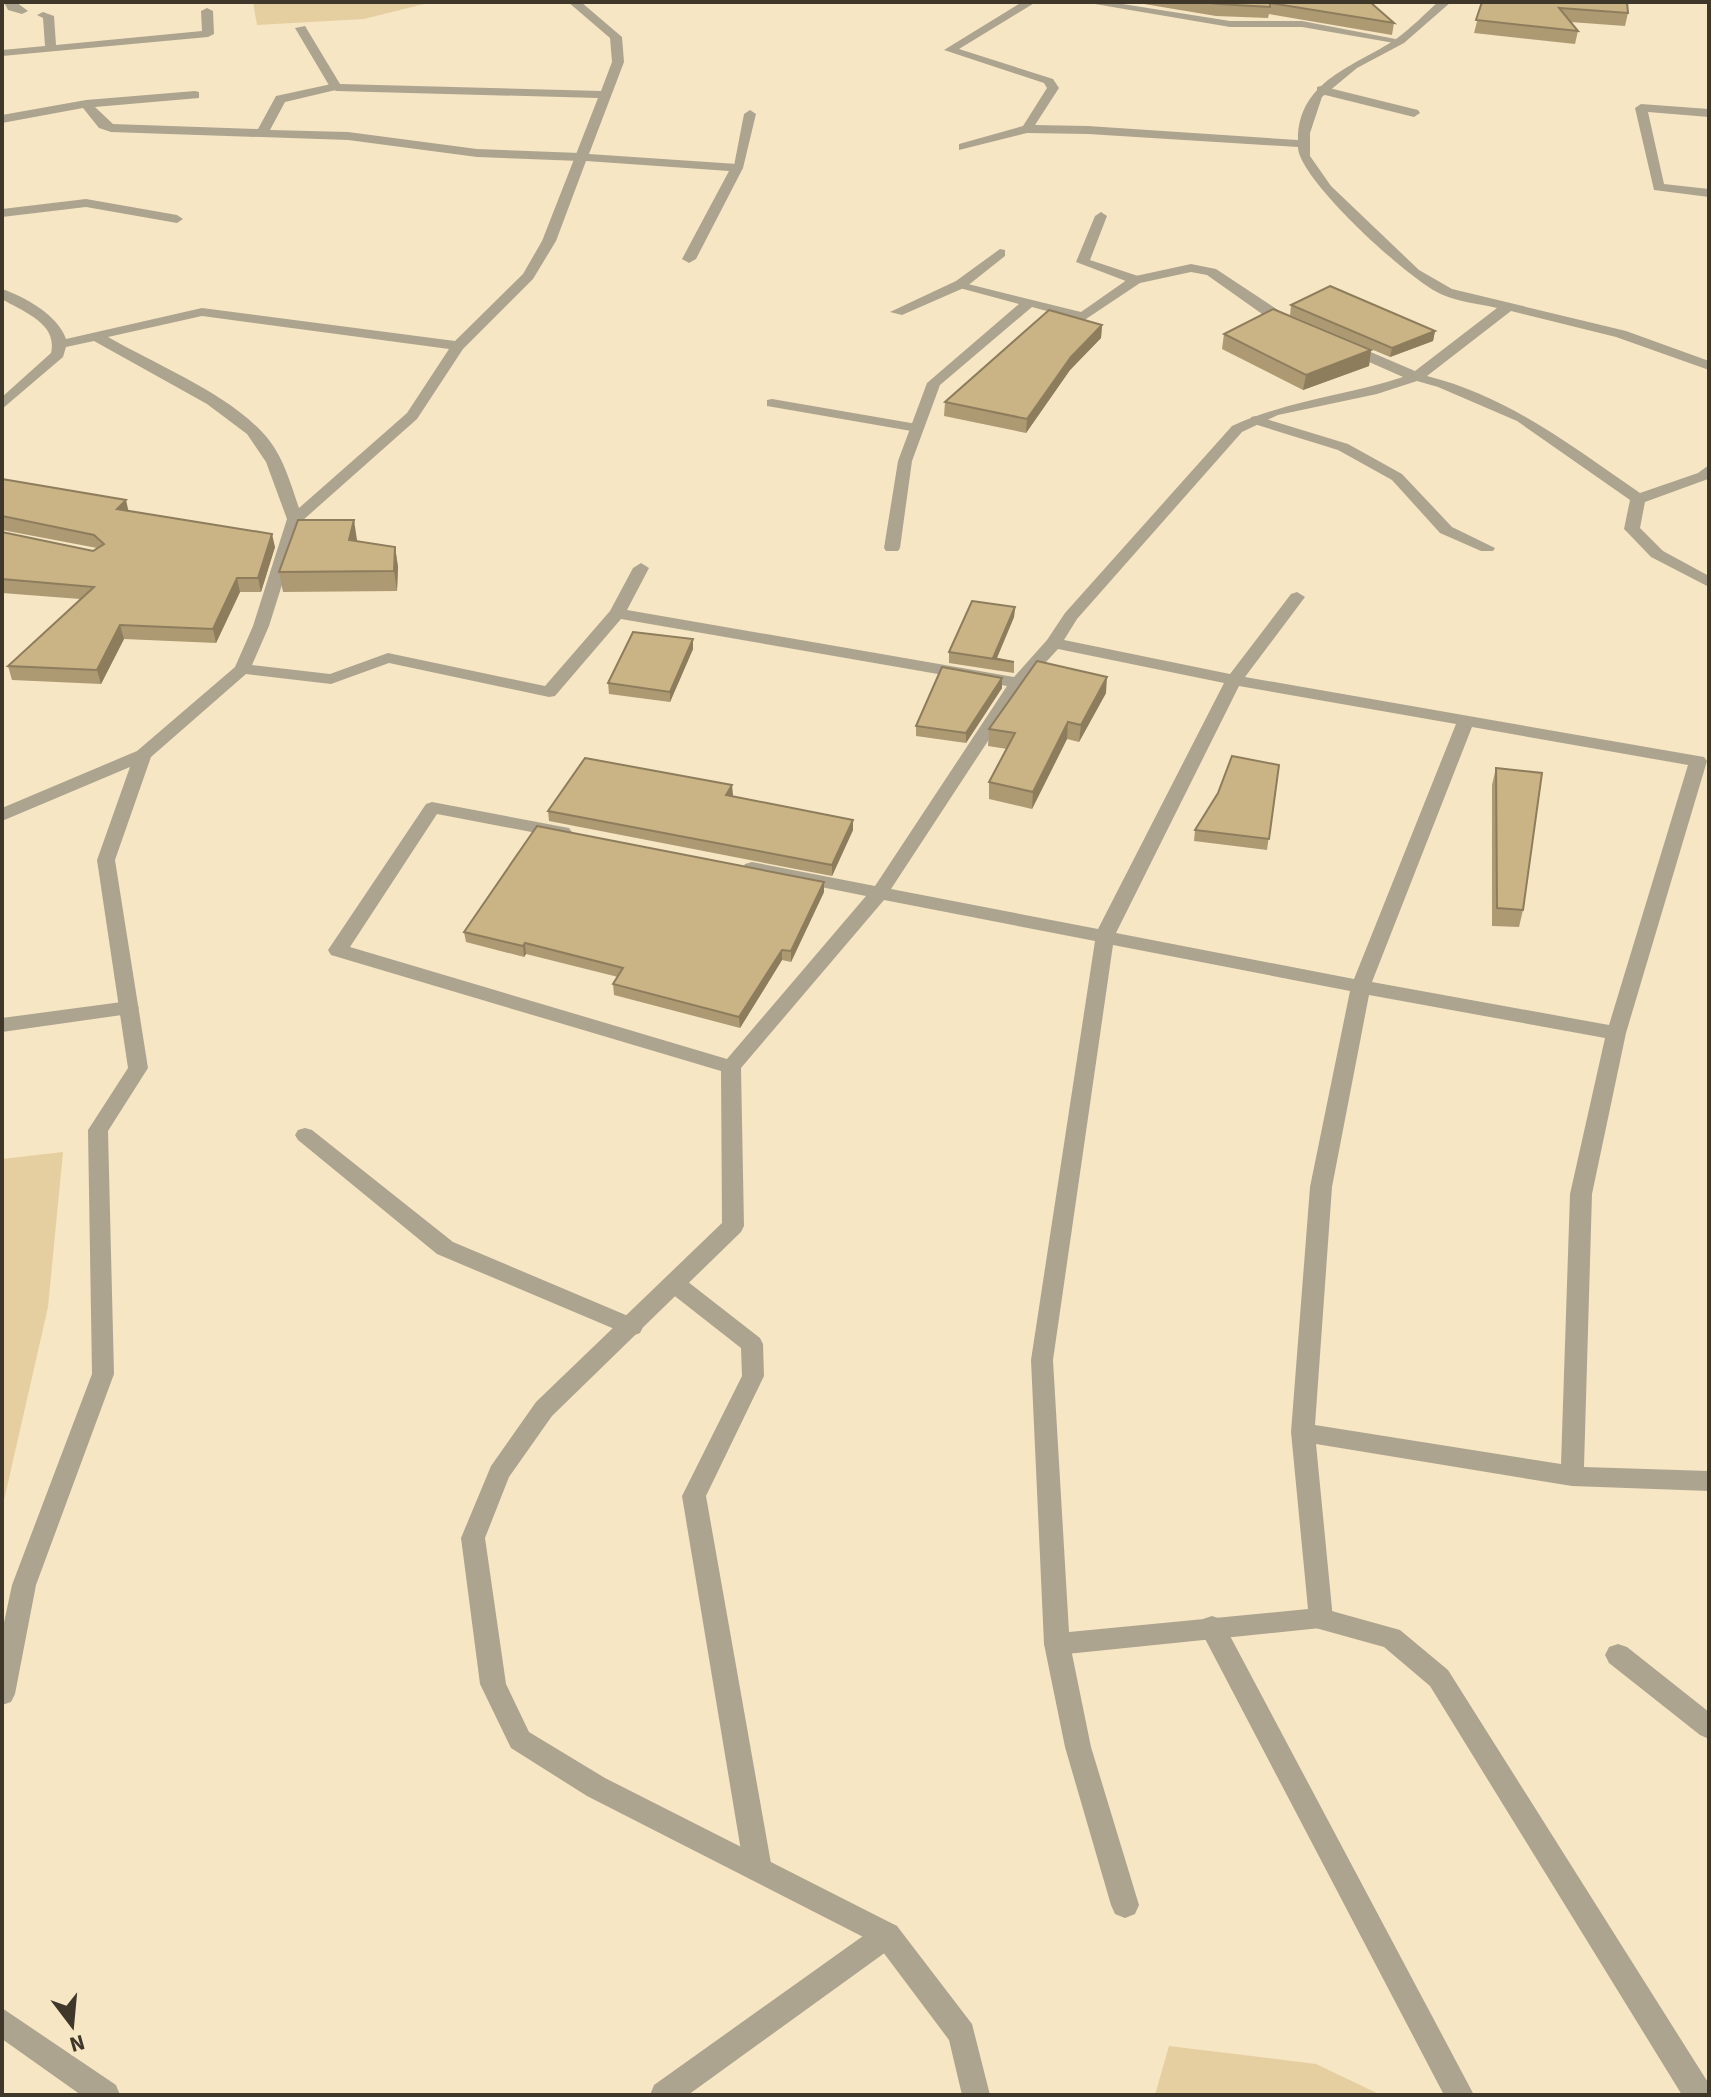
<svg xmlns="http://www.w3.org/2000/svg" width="1711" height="2097" viewBox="0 0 1711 2097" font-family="'Source Sans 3',sans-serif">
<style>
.green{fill:#e5cea0}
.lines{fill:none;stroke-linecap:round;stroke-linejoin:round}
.service{fill:#ada490;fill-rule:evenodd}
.minor{fill:#ada490;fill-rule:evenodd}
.wall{fill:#ae9a72}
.shaded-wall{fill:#8d7d5d}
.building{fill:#cab385;stroke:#8d7d5d;stroke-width:2}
</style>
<rect width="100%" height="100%" fill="#f7e6c4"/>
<!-- green -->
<g class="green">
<polygon points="253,2 432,2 364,19 257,25"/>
<polygon points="63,1152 48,1307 2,1509 2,1159"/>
<polygon points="1169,2046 1316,2064 1381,2095 1155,2095"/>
</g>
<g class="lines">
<!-- service -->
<g class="service">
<polygon points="4,2 16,2 28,11 22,14 8,10"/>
<polygon points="1022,2 1036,2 959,49 1053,79 1059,88 1035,125 1088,126 1094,130 1088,134 1027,133 959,150 959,144 1023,126 1047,88 1044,83 944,50"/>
<polygon points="1083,2 1110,2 1230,21 1302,21 1406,41 1400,44 1302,27 1230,27"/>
<polygon points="336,83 342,87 340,89 285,102 270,130 348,132 477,149 580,153 586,157 580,161 477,157 348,140 111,132 99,128 83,108 2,123 2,115 86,100 195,91 199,92 199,98 95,107 113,124 258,129 276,96"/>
<polygon points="1321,86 1418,110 1420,113 1414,117 1317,93 1317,87"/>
<polygon points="1641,104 1709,109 1709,117 1648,112 1664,184 1709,189 1709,197 1654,190 1635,108"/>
<polygon points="750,110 756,114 743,168 733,171 744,114"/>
<polygon points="86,199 177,215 183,219 177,223 86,207 2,217 2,209"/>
<polygon points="1101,212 1107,216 1090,260 1141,277 1141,283 1131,283 1076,262 1095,216"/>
<polygon points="1000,249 1005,250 1005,256 966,287 902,315 890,312 956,281"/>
<polygon points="772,399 917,424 924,428 917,432 767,406 767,400"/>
<polygon points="1256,416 1348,444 1402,474 1452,527 1495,548 1493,551 1481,551 1440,533 1392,480 1338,450 1251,423 1251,417"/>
<polygon points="129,1001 136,1003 139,1008 136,1013 2,1032 2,1018"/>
<polygon points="305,1128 312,1130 453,1242 640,1321 643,1327 640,1333 632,1336 624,1333 437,1254 298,1140 295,1135 298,1130"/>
<polygon points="675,1276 683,1278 760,1338 763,1344 764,1376 706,1496 772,1869 768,1878 758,1882 748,1878 744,1869 682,1496 742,1376 741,1348 667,1290 664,1284 667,1278"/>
<polygon points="1321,1608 1400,1630 1448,1670 1709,2084 1709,2095 1682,2095 1430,1686 1384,1647 1312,1627 1309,1619 1312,1611"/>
<polygon points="1212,1616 1221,1619 1474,2095 1444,2095 1203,1635 1200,1627 1203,1619"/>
<polygon points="1057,1633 1066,1636 1070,1644 1091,1747 1139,1905 1135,1914 1125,1918 1115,1914 1111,1905 1065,1747 1044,1644 1048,1636"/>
<polygon points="887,1922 897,1926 901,1935 897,1944 688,2095 650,2095 654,2085 877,1926"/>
</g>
<!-- minor -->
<g class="minor">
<path d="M568,2H581L622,37L624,62L589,154L737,164L743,168L696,259L689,263L682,259L729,171L586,161L556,241L533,279L463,349L417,419L302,521L269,626L252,665L330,674L388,653L545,686L610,611L633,568L641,563L649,568L627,610L1014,677L1047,640L1065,613L1232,426C1289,400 1344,396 1403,377L1342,350V344H1352L1415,371L1497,308C1480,304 1460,302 1443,295C1412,283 1298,179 1298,147L1088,134L1082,130L1088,126L1298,140C1298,80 1356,66 1396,39C1411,28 1425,14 1438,2H1451L1404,43L1357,68L1322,97L1310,133V156L1331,186L1419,270L1452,289L1626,331L1709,361V370L1616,337L1511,311L1427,376C1510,397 1571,446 1640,493L1698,473L1709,465L1708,479L1645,502L1640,528L1663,551L1709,576V587L1651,557L1627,532L1624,529L1630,500L1517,421L1438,387L1417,381L1377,394L1278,415L1242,432L1077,619L1064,640L1230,674L1291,594L1297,592L1305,597L1245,677L1704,757L1707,761L1626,1033L1592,1194L1584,1467L1709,1471V1491L1572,1486L1316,1444L1333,1619L1330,1627L1057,1655L1048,1652L1044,1644L1031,1360L1095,941L884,900L741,1068L744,1226L741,1232L552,1416L509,1477L485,1538L506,1684L529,1732L605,1778L897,1926L972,2024L990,2095H962L949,2040L877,1944L587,1796L511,1748L480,1684L461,1538L491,1466L536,1402L722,1223L721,1071L331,955L328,950L426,804L432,802L569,828L572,832L569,836L563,838L437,814L350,947L727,1059L866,896L745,872L743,868L745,864L752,862L875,886L1007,686L621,619L555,696L549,697L389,663L331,684L246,674L151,757L115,860L148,1068L108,1131L114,1374L36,1585L15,1694L11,1702L2,1705V1632L12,1585L92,1374L88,1130L128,1068L97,860L130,767L2,821V808L137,751L235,667L253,626L287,519L266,462L247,434L207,404L94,341L66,347L63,357L2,409V397L51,353C58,323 23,312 2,299V289C25,297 58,315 66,339L202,308L455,341L523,274L542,241L598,98L336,91L330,87L295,28L305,26L340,84L601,91L612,62L610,38ZM202,316L449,349L407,413L299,508C291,485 284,459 269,440C233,395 158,366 108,337ZM1058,649L1224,683L1098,929L891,889L1024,686ZM1239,686L1456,724L1354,979L1116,933ZM1472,727L1688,765L1609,1025L1372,982ZM1113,945L1350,991L1310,1187L1291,1432L1308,1609L1069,1632L1053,1360ZM1369,995L1605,1038L1570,1194L1561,1464L1315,1425L1332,1187Z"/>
<polygon points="207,8 213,11 214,34 208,37 2,56 2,50 45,46 43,18 37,15 43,12 54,16 56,45 202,31 201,11"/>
<polygon points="1191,264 1216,269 1299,324 1292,328 1272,321 1207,275 1191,272 1140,283 1083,321 1032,307 940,385 912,461 900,548 898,551 886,551 884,548 898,461 927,383 1019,304 956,287 956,281 1081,312 1131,277"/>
<polygon points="1618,1644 1627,1647 1709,1712 1709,1739 1700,1735 1609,1663 1605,1655 1609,1647"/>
<polygon points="2,2008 116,2085 120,2095 81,2095 2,2039"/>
</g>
</g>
<!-- wall -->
<g class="wall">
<polygon points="1132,2 1370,2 1394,23 1392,35 1269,14 1268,18 1216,16"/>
<polygon points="1482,2 1628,13 1625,26 1570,22 1578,31 1575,44 1474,33"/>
<polygon points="1291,305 1435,331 1433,341 1390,357 1290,315"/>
<polygon points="1102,325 1101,338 1070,370 1026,433 944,416 945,402"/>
<polygon points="1224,334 1371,350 1369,366 1303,390 1222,349"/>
<polygon points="2,479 275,547 261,592 240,592 216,643 124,639 101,684 12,680 8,666 80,599 2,593 2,532 93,551 97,548 2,530"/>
<polygon points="357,541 395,547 398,567 397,591 283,592 279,572"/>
<polygon points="1015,607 1014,617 997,658 1014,662 1014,673 949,663 949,652"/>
<polygon points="693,639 693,649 670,702 609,694 608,683"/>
<polygon points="1002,678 1002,688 966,743 916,736 916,726"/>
<polygon points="1106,693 1079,742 1067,739 1032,809 989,799 989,782 1007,749 988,746 989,729"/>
<polygon points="1279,765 1267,850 1194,841 1195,830"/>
<polygon points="1496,768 1523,910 1519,927 1492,926 1492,785"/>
<polygon points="733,795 732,796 853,830 832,876 549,821 548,811"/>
<polygon points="824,882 824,892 791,962 782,960 740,1028 614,995 613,984 618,977 526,954 524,957 466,942 464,932"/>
</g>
<!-- shaded-wall -->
<g class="shaded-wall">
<polygon points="1102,325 1101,338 1070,370 1026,433 1027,419 1071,357"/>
<polygon points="1435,331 1433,341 1390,357 1392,348"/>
<polygon points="1371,350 1369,366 1303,390 1306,375"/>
<polygon points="126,500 129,513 117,509"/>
<polygon points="354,520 357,540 352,559 349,540"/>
<polygon points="272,534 275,547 261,592 258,578"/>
<polygon points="395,547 398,567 397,591 394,571"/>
<polygon points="237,578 240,592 216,643 213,629"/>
<polygon points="1015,607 1014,617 996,660 993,659"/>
<polygon points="120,625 124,639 101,684 97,670"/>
<polygon points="693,639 693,649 670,702 670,692"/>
<polygon points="1107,677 1106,693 1079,742 1081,725"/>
<polygon points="1002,678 1002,688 966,743 966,733"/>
<polygon points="1068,722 1067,739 1032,809 1033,792"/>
<polygon points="732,785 733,795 727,806 726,795"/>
<polygon points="853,820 853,830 832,876 832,865"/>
<polygon points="824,882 824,892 791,962 791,951"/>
<polygon points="525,943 526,954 524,957 523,946"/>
<polygon points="782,950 782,960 740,1028 739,1017"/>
</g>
<!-- building -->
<g class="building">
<polygon points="1202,2 1370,2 1394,23 1270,3 1270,7 1218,4"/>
<polygon points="1482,2 1627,2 1628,13 1559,8 1578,31 1476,20"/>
<polygon points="1330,286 1435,331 1392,348 1291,305"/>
<polygon points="1273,309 1371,350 1306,375 1224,334"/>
<polygon points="1049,310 1102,325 1071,357 1027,419 945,402"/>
<polygon points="2,479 126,500 117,509 272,534 258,578 237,578 213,629 120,625 97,670 8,666 94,587 2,579 2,532 93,551 104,544 94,535 2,516"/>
<polygon points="298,520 354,520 349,540 395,547 394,571 279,572"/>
<polygon points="972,601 1015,607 993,658 1014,662 949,652"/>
<polygon points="633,632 693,639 670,692 608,683"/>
<polygon points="1037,661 1107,677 1081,725 1068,722 1033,792 989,782 1015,733 989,729"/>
<polygon points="942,667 1002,678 966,733 916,726"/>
<polygon points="1232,756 1279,765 1269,839 1195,830 1218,793"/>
<polygon points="585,758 732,785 726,795 853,820 832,865 548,811"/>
<polygon points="1496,768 1542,773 1523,910 1497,908"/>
<polygon points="537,826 824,882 791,951 782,950 739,1017 613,984 623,968 525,943 523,946 464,932"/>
</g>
<!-- border -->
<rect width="1711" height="2097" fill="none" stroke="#3e372a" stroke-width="8"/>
<!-- north arrow -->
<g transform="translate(72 2025) rotate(164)" stroke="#f7e6c4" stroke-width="6" paint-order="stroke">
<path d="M0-6L14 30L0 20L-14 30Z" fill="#3e372a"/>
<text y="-12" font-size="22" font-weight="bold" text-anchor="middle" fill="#3e372a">N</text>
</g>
</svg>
